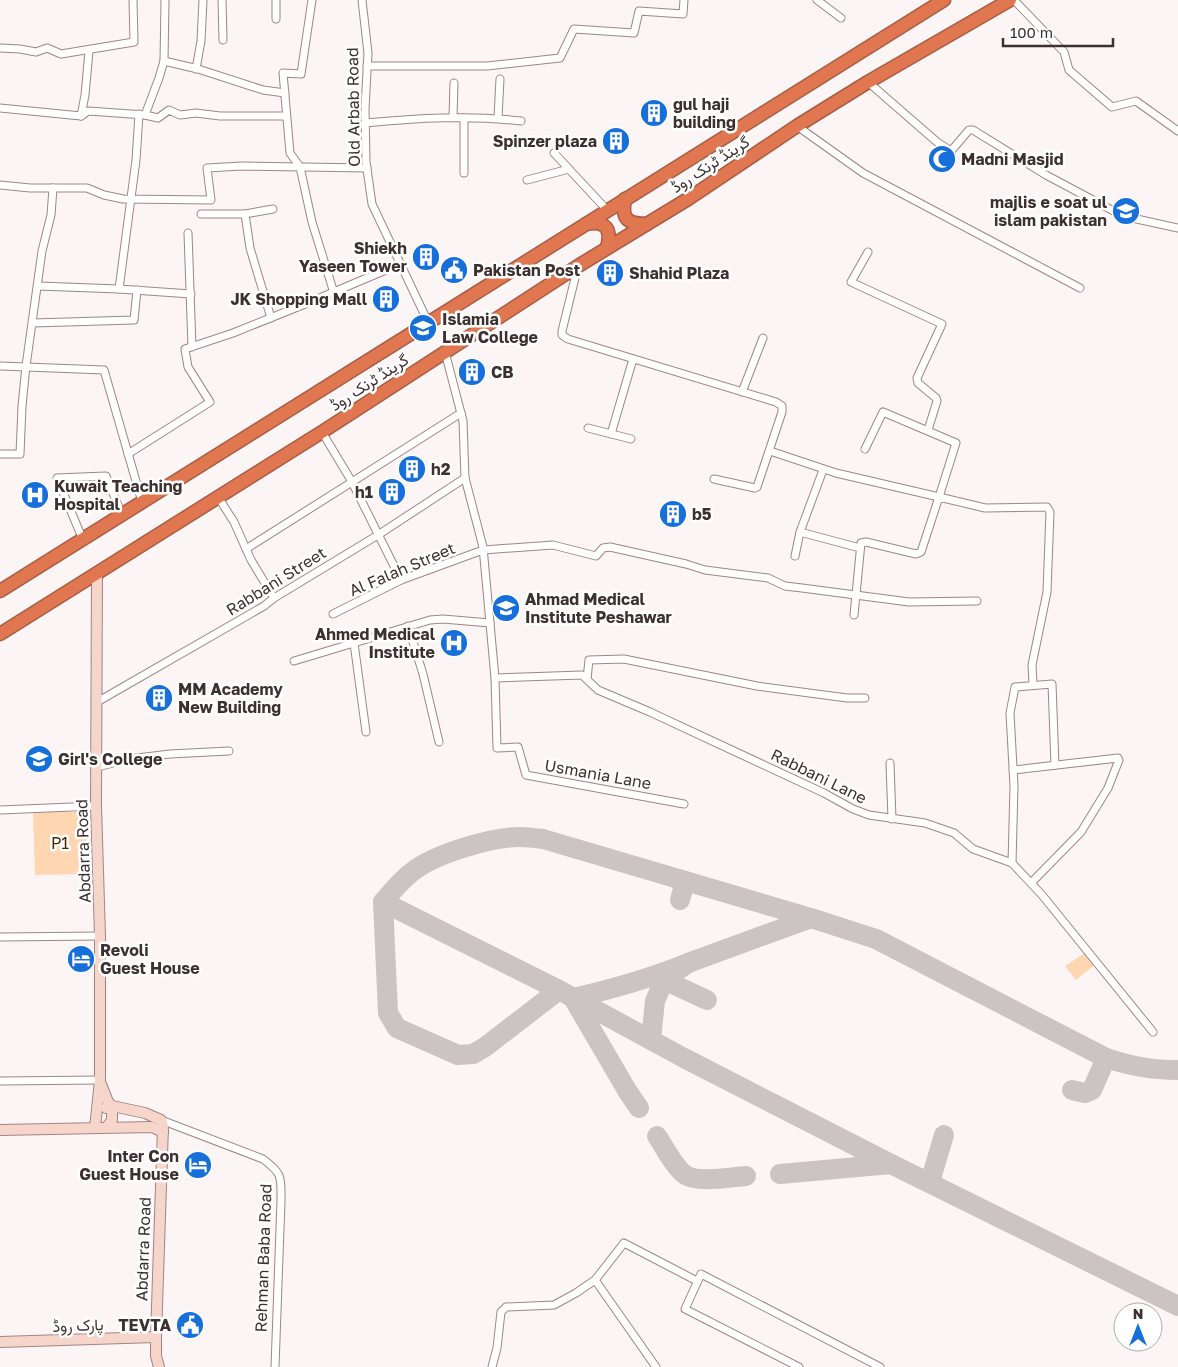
<svg xmlns="http://www.w3.org/2000/svg" width="1178" height="1367" viewBox="0 0 1178 1367" font-family="'Golos Text',Vazirmatn,sans-serif">
<style>
.green{fill:#fed6b1}
.lines{fill:none;stroke-linecap:round;stroke-linejoin:round}
.taxiway{stroke:#ccc4c4;stroke-width:20}
.street-casing{stroke:#a28485;stroke-width:9}
.secondary-casing{stroke:#a28485;stroke-width:12}
.highway-casing{stroke:#a85e45;stroke-width:15}
.street{stroke:#fff;stroke-width:7}
.secondary{stroke:#f6d6ca;stroke-width:10}
.highway{stroke:#e17750;stroke-width:12}
.labels{text-anchor:middle;dominant-baseline:central;stroke-width:5;stroke-linejoin:round;paint-order:stroke}
.poi-label{font-size:16px;font-weight:bold;fill:#3d3030;stroke:#fff;text-anchor:start}
.street-label{font-size:16px;fill:#3d3030;stroke:#fff}
.park-label{font-size:16px;fill:#472600;stroke:#fff}
</style>
<rect width="100%" height="100%" fill="#fcf5f5"/>
<!-- green -->
<g class="green">
<polygon points="33,812 86,812 86,874 35,875"/>
<polygon points="1085,953 1096,964 1076,980 1065,966"/>
</g>
<g class="lines">
<!-- taxiway -->
<g class="taxiway">
<polyline points="680,900 685,881"/>
<polyline points="383,902 559,990 684,1058 891,1164 1178,1306"/>
<polyline points="664,980 707,1000"/>
<path d="M559,990L485,1047L473,1054L458,1055L397,1028L388,1013L383,902C393,890 403,878 416,869C439,853 492,837 519,837C527,837 535,838 543,839L811,918L876,939L1106,1058C1131,1066 1151,1070 1178,1070"/>
<polyline points="651,1040 655,1001 664,980 688,963 811,918"/>
<polyline points="1072,1090 1085,1093 1092,1090 1106,1058"/>
<path d="M639,1108L628,1092L573,998C613,989 651,978 688,963"/>
<path d="M657,1136C665,1148 673,1165 684,1174C696,1184 731,1177 746,1176"/>
<polyline points="780,1174 891,1164"/>
<polyline points="930,1182 944,1135"/>
</g>
<defs>
<g id="street">
<polyline points="222,0 223,40"/>
<polyline points="312,0 301,74 283,73 290,153 300,167 312,222 334,293"/>
<polyline points="362,0 368,53 365,109 366,162 372,204 428,322"/>
<polyline points="817,0 841,18"/>
<polyline points="1014,0 1064,52 1069,70 1112,107 1136,101 1178,131"/>
<polyline points="276,19 276,0"/>
<polyline points="0,48 20,49 36,52 47,48 61,54 134,42 133,0"/>
<polyline points="164,61 198,69 263,90 285,93"/>
<polyline points="367,66 487,66 560,58 574,29 634,33 639,11 683,14 684,0"/>
<polyline points="196,69 201,41 203,0"/>
<polyline points="868,82 937,142 951,151 969,130 973,130 1046,175 1123,216 1178,228"/>
<polyline points="0,108 81,116 88,111 145,115 159,78 164,61 165,0"/>
<polyline points="145,115 158,118 169,110 180,115 196,113 220,116 286,116"/>
<polyline points="81,116 85,95 89,51"/>
<polyline points="453,117 454,83"/>
<polyline points="498,118 500,79"/>
<path d="M365,123C417,118 469,115 521,121"/>
<polyline points="797,126 863,173 1080,288"/>
<polyline points="554,153 607,210"/>
<polyline points="464,173 464,118"/>
<polyline points="527,180 569,169"/>
<polyline points="0,185 30,188 87,188 104,195 123,199 211,200 207,168 242,166 367,168"/>
<polyline points="201,214 245,214 273,209"/>
<polyline points="245,214 250,248 271,318"/>
<polyline points="188,233 192,347"/>
<polyline points="868,252 851,282 942,324 917,378 918,383 936,398 937,401 928,430"/>
<polyline points="578,266 562,331 562,335 568,339 776,402 782,406 782,412 757,487 755,488 714,479"/>
<polyline points="38,286 119,289 191,294"/>
<polyline points="119,289 136,160 139,114"/>
<polyline points="33,323 134,320 137,290"/>
<polyline points="445,352 463,421 465,478 483,547 495,678 497,748 518,747 526,775 684,804"/>
<polyline points="0,366 104,370 142,502"/>
<polyline points="742,392 763,338"/>
<polyline points="588,428 631,439"/>
<polyline points="322,432 352,482 401,580"/>
<polyline points="611,434 633,359"/>
<polyline points="770,451 836,473 939,497 956,443 883,412 865,449"/>
<polyline points="0,454 20,454 22,406 26,366 42,251 51,215 53,188"/>
<polyline points="128,454 210,402 188,367 185,349 233,333 315,300 400,264"/>
<polyline points="218,497 234,522 251,560 274,598"/>
<polyline points="800,532 860,548"/>
<polyline points="83,540 57,478 106,476 122,515"/>
<polyline points="246,549 461,413"/>
<polyline points="795,556 800,532 823,470"/>
<polyline points="333,614 401,580 483,550 553,545 596,556 603,548 610,547 686,564 705,570 768,578 785,586 802,588 909,602 977,601"/>
<polyline points="854,615 861,543 866,542 916,554 921,552 939,497 985,508 1047,507 1050,512 1047,592 1032,665 1033,684"/>
<polyline points="408,626 423,674 439,742"/>
<polyline points="354,643 366,732"/>
<polyline points="294,661 430,620 443,619 490,623"/>
<polyline points="495,678 582,675 598,690 650,712 824,793 853,809 869,815 925,823 954,833 973,849 1012,863 1042,895 1153,1032"/>
<polyline points="587,679 589,660 624,659 757,686 847,698 865,698"/>
<polyline points="97,702 264,606 274,598 378,535 465,478"/>
<polyline points="890,763 892,819"/>
<polyline points="97,767 129,759 170,754 229,751"/>
<polyline points="1013,770 1118,758 1119,760 1108,788 1081,832 1031,883"/>
<polyline points="0,810 96,806"/>
<polyline points="1012,863 1014,786 1010,713 1015,687 1052,684 1055,765"/>
<polyline points="0,937 100,936"/>
<polyline points="0,1081 100,1080"/>
<path d="M161,1120L263,1159C283,1174 281,1177 281,1201L275,1367"/>
<polyline points="595,1280 656,1367"/>
<polyline points="492,1367 497,1348 501,1312 506,1307 554,1305 576,1293 595,1280 624,1243 697,1281"/>
<polyline points="799,1367 685,1309 701,1274 880,1367"/>
</g>
<g id="secondary">
<polyline points="101,1084 108,1102 112,1106 145,1113 161,1120 163,1126 156,1337 156,1356 159,1367"/>
<polyline points="106,1108 112,1106 112,1120 107,1127"/>
<polyline points="95,1128 100,1080 100,936 96,806 97,573"/>
<polyline points="0,1130 152,1127 163,1132"/>
<polyline points="0,1342 156,1337"/>
</g>
<g id="highway">
<path d="M625,199C621,220 628,224 647,224"/>
<path d="M586,224C606,220 612,229 607,248"/>
<polyline points="0,591 944,0"/>
<polyline points="0,634 322,432 578,266 688,199 797,126 868,82 1010,0"/>
</g>
</defs>
<!-- street casing -->
<use href="#street" class="street-casing"/>
<!-- secondary casing -->
<use href="#secondary" class="secondary-casing"/>
<!-- highway casing -->
<use href="#highway" class="highway-casing"/>
<!-- street -->
<use href="#street" class="street"/>
<!-- secondary -->
<use href="#secondary" class="secondary"/>
<!-- highway -->
<use href="#highway" class="highway"/>
</g>
<!-- icons -->
<defs>
<symbol id="building-disc" viewBox="-11 -11 22 22"><circle r="9.5" fill="#176fd9" stroke="#fff"/><path d="M-4-6H4V6H1V3H-1V6H-4ZM-2.5-4.3h1.7v1.8h-1.7ZM.8-4.3h1.7v1.8H.8ZM-2.5-1h1.7V.8h-1.7ZM.8-1h1.7V.8H.8Z" fill="#fff"/></symbol>
<symbol id="mosque-disc" viewBox="-11 -11 22 22"><circle r="9.5" fill="#176fd9" stroke="#fff"/><path d="M3.5-4.9A6 6 0 1 0 3.5 4.9A5 5 0 1 1 3.5-4.9Z" fill="#fff"/></symbol>
<symbol id="school-disc" viewBox="-11 -11 22 22"><circle r="9.5" fill="#176fd9" stroke="#fff"/><path d="M0-5L7-2L0 1L-7-2ZM-4 1L0 2.5L4 1V4Q0 6-4 4Z" fill="#fff"/></symbol>
<symbol id="civic-disc" viewBox="-11 -11 22 22"><circle r="9.5" fill="#176fd9" stroke="#fff"/><path d="M-.6-6.5H3V-4.5H.6V-3L4-1V1h2V6H-6V1h2V-1L-.6-3ZM-1.2 2.5V6h2.4V2.5Z" fill="#fff"/></symbol>
<symbol id="university-disc" viewBox="-11 -11 22 22"><circle r="9.5" fill="#176fd9" stroke="#fff"/><path d="M0-5L7-2L0 1L-7-2ZM-4 1L0 2.5L4 1V4Q0 6-4 4Z" fill="#fff"/></symbol>
<symbol id="hospital-disc" viewBox="-11 -11 22 22"><circle r="9.5" fill="#176fd9" stroke="#fff"/><path d="M-5-5h3v3.5h4V-5h3V5h-3V1.5h-4V5h-3Z" fill="#fff"/></symbol>
<symbol id="hotel-disc" viewBox="-11 -11 22 22"><circle r="9.5" fill="#176fd9" stroke="#fff"/><path d="M-6-4.5h1.5V1H6V5H4.5V3h-9V5H-6ZM-4 0a1.8 1.8 0 1 1 3.6 0ZM.5 0V-2.5h3Q6-2.5 6 0Z" fill="#fff"/></symbol>
</defs>
<g fill-rule="evenodd">
<use href="#building-disc" x="638" y="97" width="32" height="32"/>
<use href="#building-disc" x="600" y="125" width="32" height="32"/>
<use href="#mosque-disc" x="926" y="143" width="32" height="32"/>
<use href="#school-disc" x="1110" y="195" width="32" height="32"/>
<use href="#building-disc" x="410" y="241" width="32" height="32"/>
<use href="#civic-disc" x="438" y="254" width="32" height="32"/>
<use href="#building-disc" x="594" y="257" width="32" height="32"/>
<use href="#building-disc" x="370" y="283" width="32" height="32"/>
<use href="#university-disc" x="407" y="312" width="32" height="32"/>
<use href="#building-disc" x="456" y="356" width="32" height="32"/>
<use href="#building-disc" x="396" y="453" width="32" height="32"/>
<use href="#building-disc" x="376" y="476" width="32" height="32"/>
<use href="#hospital-disc" x="19" y="479" width="32" height="32"/>
<use href="#building-disc" x="657" y="498" width="32" height="32"/>
<use href="#university-disc" x="490" y="592" width="32" height="32"/>
<use href="#hospital-disc" x="438" y="627" width="32" height="32"/>
<use href="#building-disc" x="143" y="682" width="32" height="32"/>
<use href="#university-disc" x="23" y="743" width="32" height="32"/>
<use href="#hotel-disc" x="65" y="943" width="32" height="32"/>
<use href="#hotel-disc" x="182" y="1149" width="32" height="32"/>
<use href="#civic-disc" x="174" y="1309" width="32" height="32"/>
</g>
<g class="labels">
<!-- poi labels -->
<g class="poi-label">
<text x="673" y="104">gul haji<tspan x="673" dy="18">building</tspan></text>
<text x="597" y="141" text-anchor="end">Spinzer plaza</text>
<text x="961" y="159">Madni Masjid</text>
<text x="1107" y="202" text-anchor="end">majlis e soat ul<tspan x="1107" dy="18">islam pakistan</tspan></text>
<text x="407" y="248" text-anchor="end">Shiekh<tspan x="407" dy="18">Yaseen Tower</tspan></text>
<text x="473" y="270">Pakistan Post</text>
<text x="629" y="273">Shahid Plaza</text>
<text x="367" y="299" text-anchor="end">JK Shopping Mall</text>
<text x="442" y="319">Islamia<tspan x="442" dy="18">Law College</tspan></text>
<text x="491" y="372">CB</text>
<text x="431" y="469">h2</text>
<text x="54" y="486">Kuwait Teaching<tspan x="54" dy="18">Hospital</tspan></text>
<text x="373" y="492" text-anchor="end">h1</text>
<text x="692" y="514">b5</text>
<text x="525" y="599">Ahmad Medical<tspan x="525" dy="18">Institute Peshawar</tspan></text>
<text x="435" y="634" text-anchor="end">Ahmed Medical<tspan x="435" dy="18">Institute</tspan></text>
<text x="178" y="689">MM Academy<tspan x="178" dy="18">New Building</tspan></text>
<text x="58" y="759">Girl's College</text>
<text x="100" y="950">Revoli<tspan x="100" dy="18">Guest House</tspan></text>
<text x="179" y="1156" text-anchor="end">Inter Con<tspan x="179" dy="18">Guest House</tspan></text>
<text x="171" y="1325" text-anchor="end">TEVTA</text>
</g>
<!-- street labels -->
<g class="street-label">
<text transform="translate(353 107) rotate(-91)">Old Arbab Road</text>
<text transform="translate(710 164) rotate(-33)">گرینڈ ٹرنک روڈ</text>
<text transform="translate(369 382) rotate(-33)">گرینڈ ٹرنک روڈ</text>
<text transform="translate(402 569) rotate(-23)">Al Falah Street</text>
<text transform="translate(276 581) rotate(-32)">Rabbani Street</text>
<text transform="translate(598 774) rotate(10)">Usmania Lane</text>
<text transform="translate(819 776) rotate(26)">Rabbani Lane</text>
<text transform="translate(83 851) rotate(-92)">Abdarra Road</text>
<text transform="translate(143 1249) rotate(-88)">Abdarra Road</text>
<text transform="translate(263 1258) rotate(-88)">Rehman Baba Road</text>
<text transform="translate(78 1325) rotate(-2)">پارک روڈ</text>
</g>
<!-- park labels -->
<g class="park-label">
<text x="60" y="843">P1</text>
</g>
</g>
<!-- north arrow -->
<g transform="translate(1138 1327)"><circle r="24" fill="#ffffff" stroke="#b1acac"/>
<path d="M0-4L9 19L0 12L-9 19Z" fill="#176fd9"/>
<text y="-8" font-size="14" font-weight="bold" text-anchor="middle" fill="#3d3030">N</text>
</g>
<!-- scale -->
<path d="M1003 38v8h110v-8" fill="none" stroke="#3d3030" stroke-width="2.5"/>
<text x="1010" y="38" font-size="15" fill="#3d3030" stroke="#ffffff" stroke-width="4" paint-order="stroke">100 m</text>
</svg>
